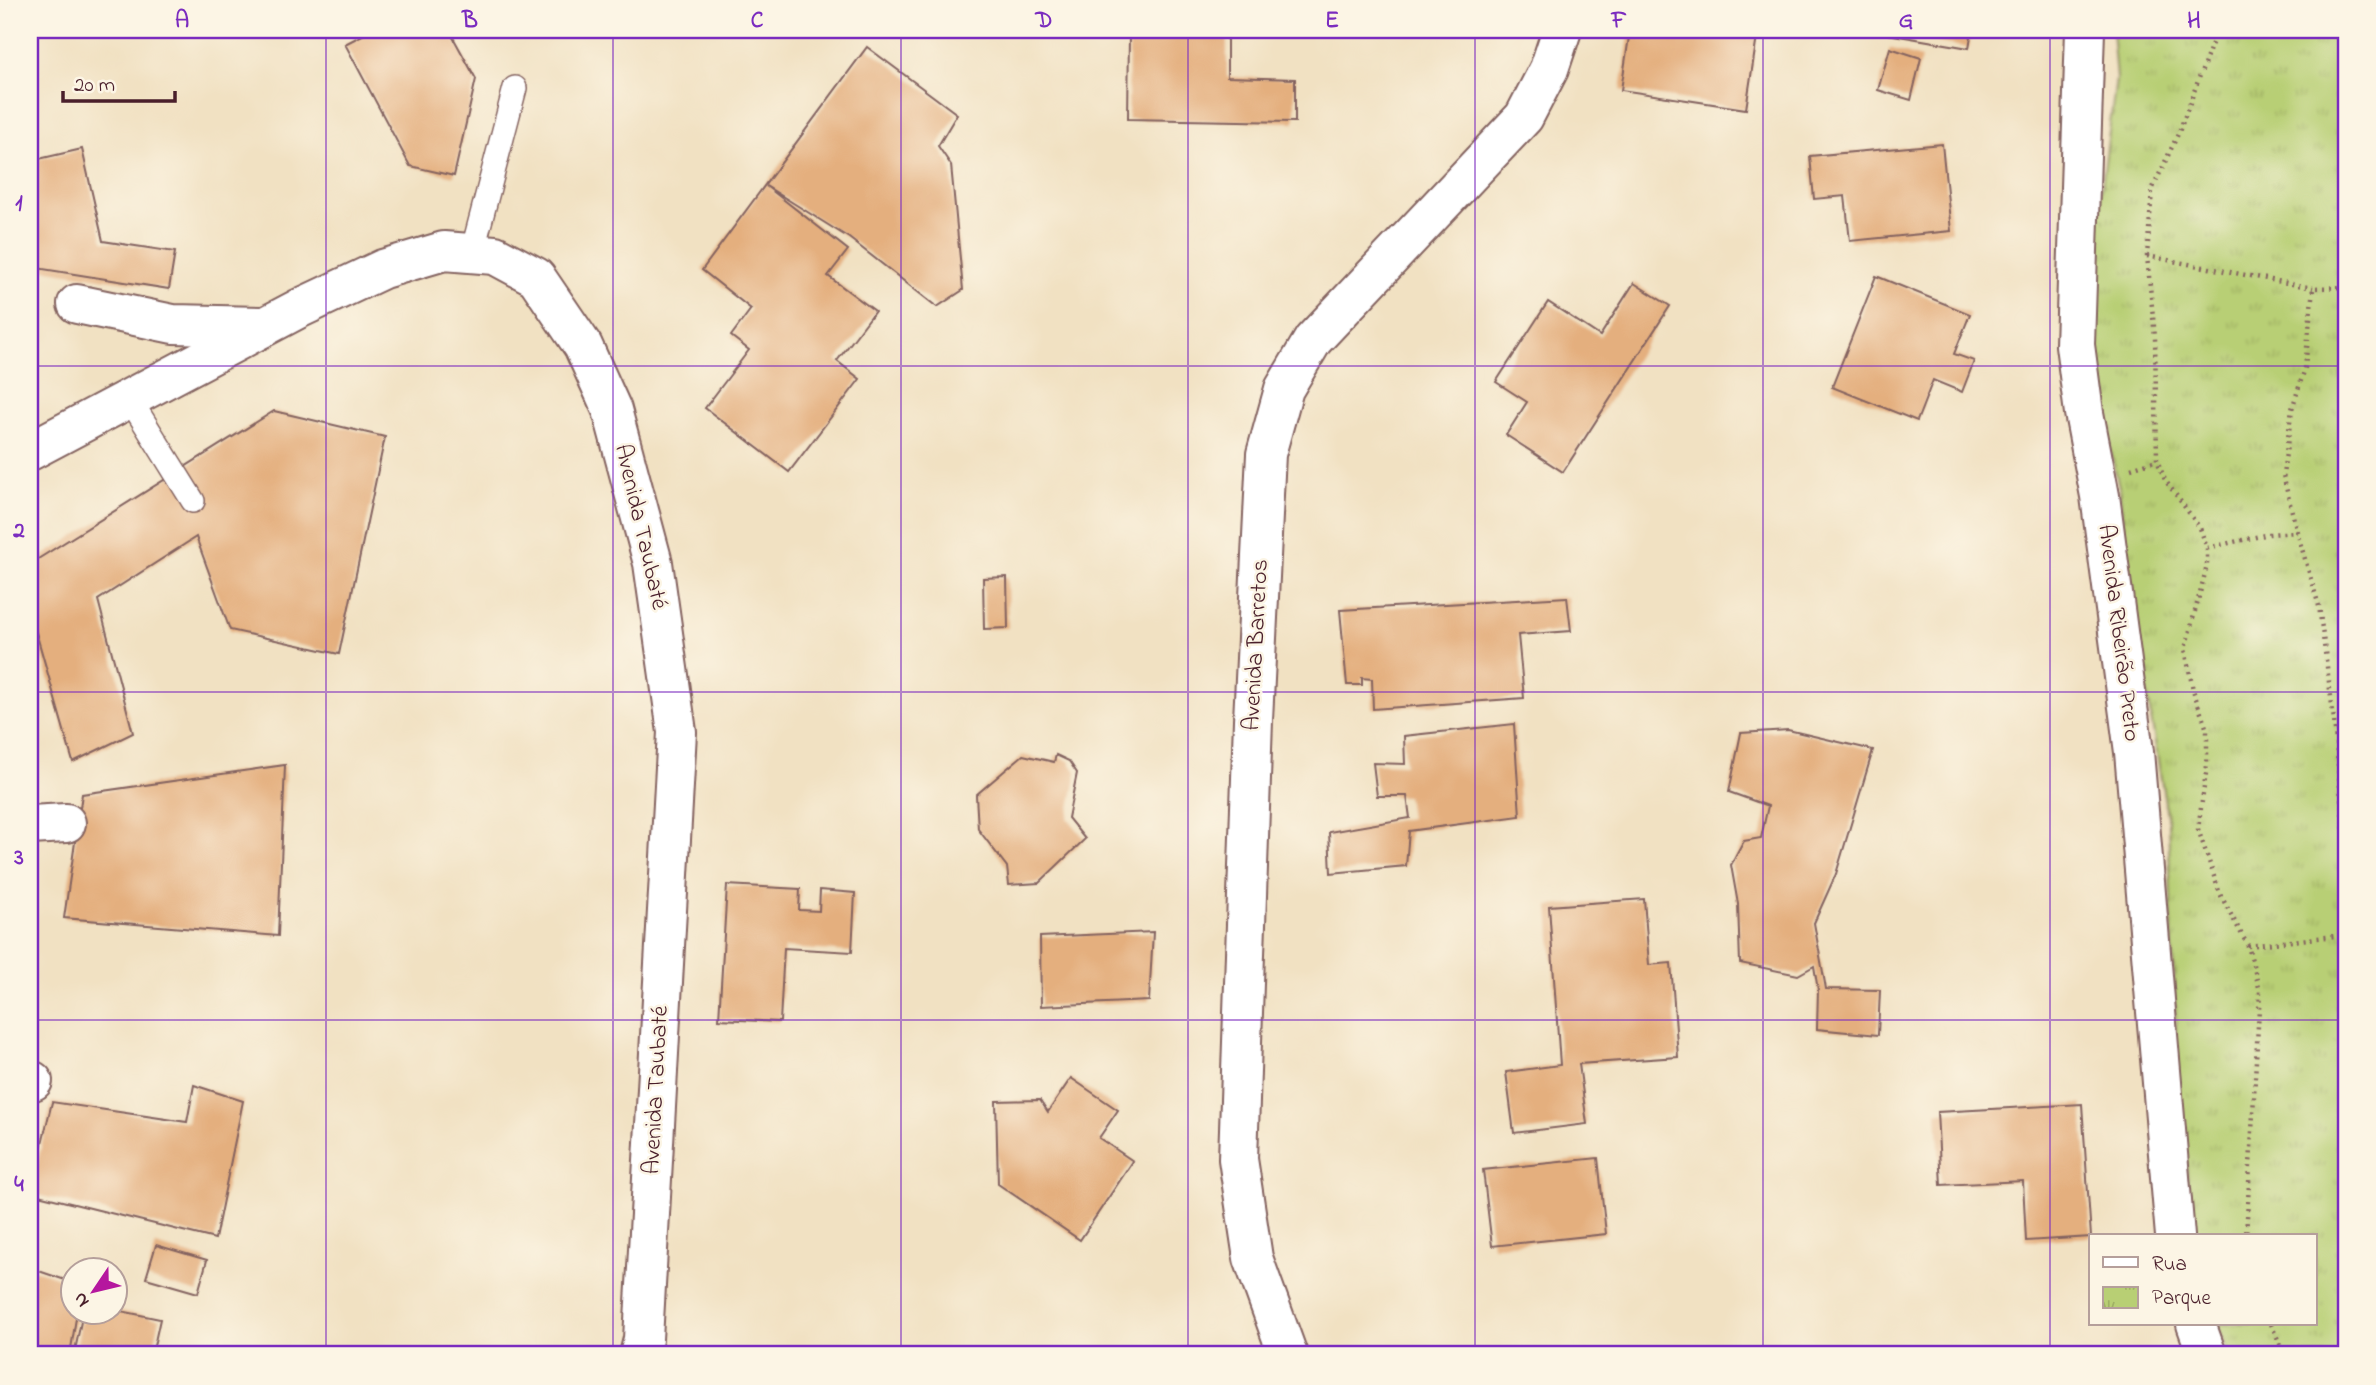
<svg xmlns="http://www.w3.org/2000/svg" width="2376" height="1385" viewBox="0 0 2376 1385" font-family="'Indie Flower',sans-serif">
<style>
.park{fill:url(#park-tufts);stroke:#817750;stroke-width:2}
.building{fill:#e4af7e}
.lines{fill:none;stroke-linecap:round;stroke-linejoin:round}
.service-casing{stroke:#846360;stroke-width:26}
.minor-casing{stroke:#846360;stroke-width:42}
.path{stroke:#846360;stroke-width:4.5;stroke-dasharray:2 5;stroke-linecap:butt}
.service{stroke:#fff;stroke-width:23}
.minor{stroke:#fff;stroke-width:38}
.grid{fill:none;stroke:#7b2cbf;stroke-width:2;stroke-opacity:0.55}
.labels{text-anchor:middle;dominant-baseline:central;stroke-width:5;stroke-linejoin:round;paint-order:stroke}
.street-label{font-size:24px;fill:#4a1f2b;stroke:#fcf5e5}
.neatline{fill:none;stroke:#7b2cbf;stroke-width:2.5}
.grid-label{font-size:23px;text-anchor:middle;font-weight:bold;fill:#7b2cbf}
</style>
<defs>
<pattern id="park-tufts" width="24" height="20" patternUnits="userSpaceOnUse" patternTransform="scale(1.75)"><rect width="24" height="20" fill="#b8cf74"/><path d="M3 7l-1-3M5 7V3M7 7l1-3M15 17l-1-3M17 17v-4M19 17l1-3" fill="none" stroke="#a0b165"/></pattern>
</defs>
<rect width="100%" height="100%" fill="#fcf5e5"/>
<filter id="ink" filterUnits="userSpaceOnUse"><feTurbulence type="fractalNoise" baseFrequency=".0143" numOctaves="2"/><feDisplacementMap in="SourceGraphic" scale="14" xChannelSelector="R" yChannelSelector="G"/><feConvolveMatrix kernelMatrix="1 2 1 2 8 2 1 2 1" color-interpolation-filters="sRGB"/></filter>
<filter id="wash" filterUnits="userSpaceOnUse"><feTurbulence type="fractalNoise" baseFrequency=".00686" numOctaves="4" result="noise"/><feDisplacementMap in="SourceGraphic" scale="28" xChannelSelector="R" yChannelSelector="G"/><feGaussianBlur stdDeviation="1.57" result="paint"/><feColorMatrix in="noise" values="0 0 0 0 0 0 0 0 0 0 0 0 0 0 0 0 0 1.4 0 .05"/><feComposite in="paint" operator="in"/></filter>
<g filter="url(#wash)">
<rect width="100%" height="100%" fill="#f1e1c2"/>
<!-- park -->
<polygon class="park" points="2112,30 2340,30 2346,199 2346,1355 2230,1355 2217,1324 2315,1324 2315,1236 2195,1236 2179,1111 2168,821 2134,614 2119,487 2103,416 2095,360 2097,223 2116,79"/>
<g id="blocks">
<!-- building -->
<g class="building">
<polygon points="372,30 449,30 476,79 454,176 410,166 345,44"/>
<polygon points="1630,30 1758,30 1746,109 1621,90"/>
<polygon points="1864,30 1972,30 1969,48"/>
<polygon points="1129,34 1227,35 1227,77 1295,79 1295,122 1128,119"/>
<polygon points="867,47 957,114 938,146 951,165 963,290 937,307 849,238 766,186 848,250 828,276 875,311 837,361 860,379 789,472 705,408 749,350 731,336 751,309 702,270"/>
<polygon points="1890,48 1921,58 1911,100 1878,90"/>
<polygon points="1942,144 1951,231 1850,241 1845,196 1814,199 1810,156"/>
<polygon points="82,149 103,241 175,252 169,289 30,267 30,161"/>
<polygon points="1876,276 1970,314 1954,354 1974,361 1962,392 1933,380 1917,421 1832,387"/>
<polygon points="1634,283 1670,306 1563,472 1506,435 1527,402 1496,382 1548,302 1600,336"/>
<polygon points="274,411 385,437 339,654 230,630 196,537 98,600 133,733 73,762 30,611 30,564"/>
<polygon points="1007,577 1008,628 984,629 983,578"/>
<polygon points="1567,597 1571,631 1518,635 1524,698 1373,709 1372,679 1362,678 1362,685 1347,685 1340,610"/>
<polygon points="1514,724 1520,816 1409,831 1406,866 1331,873 1329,832 1410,818 1407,796 1377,796 1373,763 1405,764 1404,736"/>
<polygon points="1788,730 1873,750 1836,874 1814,923 1826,989 1880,990 1878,1035 1817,1029 1818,990 1814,966 1798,975 1740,963 1738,904 1731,865 1744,841 1761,838 1768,806 1729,792 1741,733"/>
<polygon points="1023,755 1054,762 1056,755 1069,761 1077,773 1068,818 1085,839 1039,883 1009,885 1007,867 978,829 976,795"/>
<polygon points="285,765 278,936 64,918 82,794"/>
<polygon points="727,885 800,889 799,910 819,911 820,890 855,893 852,952 784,948 780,1022 719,1019"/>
<polygon points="1644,899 1649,965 1671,963 1678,1057 1579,1064 1587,1124 1514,1133 1506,1072 1560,1065 1549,906"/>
<polygon points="1153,932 1149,1001 1041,1006 1040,937"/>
<polygon points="1071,1078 1118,1110 1099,1138 1133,1161 1080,1240 998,1184 996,1101 1040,1100 1048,1112"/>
<polygon points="194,1085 243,1101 215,1239 30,1193 52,1102 187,1122"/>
<polygon points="2082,1104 2091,1237 2026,1241 2023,1181 1941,1185 1937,1112"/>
<polygon points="1598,1158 1606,1234 1492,1246 1483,1170"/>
<polygon points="156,1245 207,1260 198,1293 146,1278"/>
<polygon points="30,1268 74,1283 74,1312 77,1312 70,1355 30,1355"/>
<polygon points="116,1310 160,1319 152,1355 74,1355 83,1312 116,1312"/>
</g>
</g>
</g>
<g filter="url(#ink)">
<use href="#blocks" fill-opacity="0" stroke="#846360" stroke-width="2"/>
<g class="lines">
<defs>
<g id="service">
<polyline points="472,253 515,88"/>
<polyline points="129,398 193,501"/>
</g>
<g id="minor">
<polyline points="2085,30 2075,345 2084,413 2100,496 2134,752 2175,1236"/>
<polyline points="77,304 173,324 262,326"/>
<polyline points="30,451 298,309 383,269 444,251 495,255 536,277 583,346 612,410 653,563 677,732 643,1339 639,1355"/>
<polyline points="30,825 66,823"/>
<polyline points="30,1080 33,1081"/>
<polyline points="2196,1324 2207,1355"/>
<polyline points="1288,1355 1253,1258 1238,1159 1253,720 1266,454 1284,389 1313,340 1524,117 1549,69 1562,30"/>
</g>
</defs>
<!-- service casing -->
<use href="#service" class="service-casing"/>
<!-- minor casing -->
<use href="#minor" class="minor-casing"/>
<!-- path -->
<g class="path">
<polyline points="2217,30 2179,132 2152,190 2147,256 2155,337 2157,460 2165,480 2200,528 2207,548 2207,566 2185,649 2193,690 2207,730 2207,766 2198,829 2220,894 2248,946 2260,991 2246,1236"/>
<polyline points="2147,256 2313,288"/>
<polyline points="2346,287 2313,288 2305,368 2292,409 2283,475 2297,532 2319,606 2334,720 2346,851"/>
<polyline points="2131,468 2157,460"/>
<polyline points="2207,548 2269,534 2297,532"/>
<polyline points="2248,946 2335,936 2346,933"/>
<polyline points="2271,1324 2285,1355"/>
</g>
<!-- service -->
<use href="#service" class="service"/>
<!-- minor -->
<use href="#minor" class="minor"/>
</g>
</g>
<!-- grid -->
<path class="grid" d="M326,30V1355M613,30V1355M901,30V1355M1188,30V1355M1475,30V1355M1763,30V1355M2050,30V1355M30,366H2346M30,692H2346M30,1020H2346"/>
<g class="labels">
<!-- street labels -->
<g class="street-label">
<text transform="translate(640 527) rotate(77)">Avenida Taubaté</text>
<text transform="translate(2118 633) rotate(83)">Avenida Ribeirão Preto</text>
<text transform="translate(1257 645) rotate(-87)">Avenida Barretos</text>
<text transform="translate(657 1090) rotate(-87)">Avenida Taubaté</text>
</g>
</g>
<!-- margin -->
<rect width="2376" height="1385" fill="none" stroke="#fcf5e5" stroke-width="77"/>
<!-- legend -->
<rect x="2089" y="1234" width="228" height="91" fill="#fcf5e5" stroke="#b59f9b" stroke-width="2"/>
<rect x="2103" y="1257" width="35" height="10" fill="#ffffff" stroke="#b59f9b" stroke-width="2"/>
<text x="2152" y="1270" font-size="21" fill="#4a1f2b">Rua</text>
<rect x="2103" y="1287" width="35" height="21" fill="url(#park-tufts)" stroke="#b59f9b" stroke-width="2"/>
<text x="2152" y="1304" font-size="21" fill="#4a1f2b">Parque</text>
<!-- north arrow -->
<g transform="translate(94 1291) rotate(235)"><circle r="33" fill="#fcf5e5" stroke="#b59f9b" stroke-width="2"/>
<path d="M0-5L12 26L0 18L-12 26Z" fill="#b5179e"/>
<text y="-10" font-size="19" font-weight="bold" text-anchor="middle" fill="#4a1f2b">N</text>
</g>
<!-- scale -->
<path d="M63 91v10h112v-10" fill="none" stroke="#4a1f2b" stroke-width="3.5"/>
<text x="74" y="91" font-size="21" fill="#4a1f2b" stroke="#fcf5e5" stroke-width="5" paint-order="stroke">20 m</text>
<rect x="38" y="38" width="2300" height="1308" class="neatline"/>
<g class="grid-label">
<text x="182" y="27">A</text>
<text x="470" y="27">B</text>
<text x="757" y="27">C</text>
<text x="1044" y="27">D</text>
<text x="1332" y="27">E</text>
<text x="1619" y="27">F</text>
<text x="1906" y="27">G</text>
<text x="2194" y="27">H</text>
<text x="19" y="210">1</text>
<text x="19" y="537">2</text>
<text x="19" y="864">3</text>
<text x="19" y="1191">4</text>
</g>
</svg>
